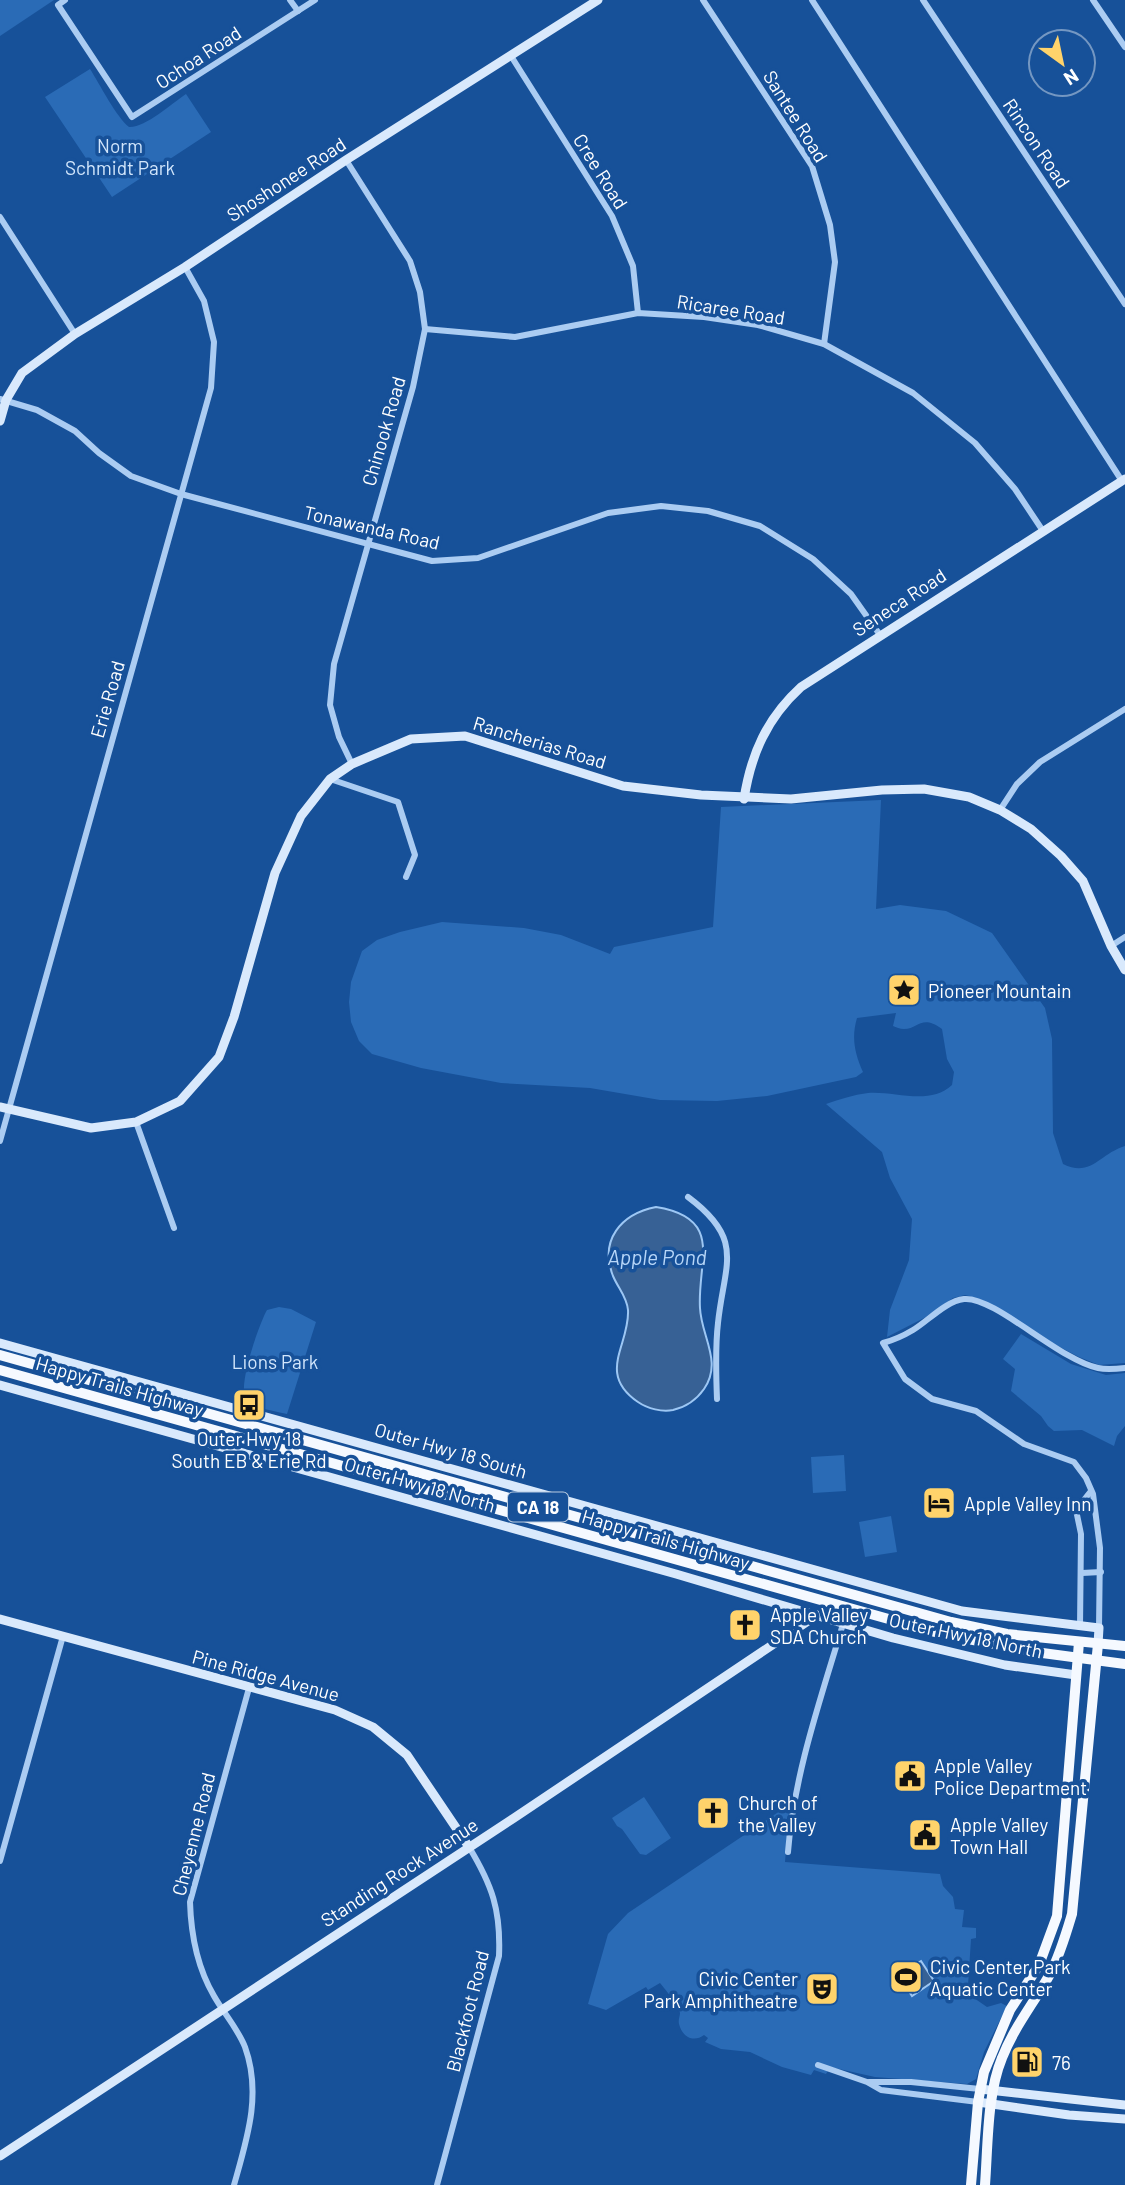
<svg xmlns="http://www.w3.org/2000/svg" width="1125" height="2185" viewBox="0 0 1125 2185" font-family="Barlow,sans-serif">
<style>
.green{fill:#2a6bb6}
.water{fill:#376195;stroke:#9dc7f4;stroke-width:2}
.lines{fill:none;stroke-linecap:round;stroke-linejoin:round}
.street{stroke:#abccf2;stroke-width:6}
.secondary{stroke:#d9e9fc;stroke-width:9}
.primary{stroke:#f5f9ff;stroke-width:10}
.labels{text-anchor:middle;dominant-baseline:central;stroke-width:7;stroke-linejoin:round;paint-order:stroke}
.shield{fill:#175199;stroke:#b9cbe0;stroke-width:2}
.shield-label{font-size:18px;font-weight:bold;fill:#fff}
.street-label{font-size:19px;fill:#fff;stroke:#175199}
.park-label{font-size:19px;fill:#d2e6fc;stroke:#175199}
.poi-label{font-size:19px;fill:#fff;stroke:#175199;text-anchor:start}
.water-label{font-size:21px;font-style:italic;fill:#b7d6f8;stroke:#175199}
</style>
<rect width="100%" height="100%" fill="#175199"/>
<!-- green -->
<g class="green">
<polygon points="0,0 54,0 0,36"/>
<path d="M90,69C99,83 117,118 129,127C145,128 171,104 186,94L211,132L112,197L45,97Z"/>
<path d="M881,800L876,909L900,905L946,911L992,933L1045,1008L1052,1039L1053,1133L1063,1164C1091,1178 1099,1154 1125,1146V1363L1099,1365L1079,1357L1052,1343L1019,1321L980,1299L965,1295L953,1298L926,1317L887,1337L890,1310L909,1260L912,1219L890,1178L882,1152L826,1104C840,1099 853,1095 868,1093C895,1091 930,1106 952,1085L954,1072L947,1059L942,1029C921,1014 919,1029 904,1029C900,1029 896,1027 893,1026L896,1013L857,1018C851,1038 855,1054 863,1072L856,1077L767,1096L717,1101L660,1100L590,1088L501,1083L421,1068L372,1054L359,1041L351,1022L349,1002L351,982L362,951L377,940L400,932L442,922L524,928L561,935L610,954L614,947L713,927L721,807Z"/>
<path d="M279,1307L291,1309L316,1322L287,1414C276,1411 253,1409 246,1399C237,1387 259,1324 267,1310Z"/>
<polygon points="1021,1334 1071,1364 1106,1375 1125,1373 1125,1426 1117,1436 1114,1446 1082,1430 1054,1431 1048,1426 1041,1416 1011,1391 1015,1369 1003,1359"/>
<polygon points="844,1455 846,1491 813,1493 811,1457"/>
<polygon points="891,1516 897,1552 865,1557 859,1522"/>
<polygon points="644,1797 671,1838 646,1855 640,1854 622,1829 617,1826 612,1818"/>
<path d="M780,1811L789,1812L785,1862L940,1874L943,1886L953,1897L955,1909L964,1910L962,1927L976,1928V1938L971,1939L968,1986L971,1996L987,2007L1001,2003L1007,2006L984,2052L976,2079L967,2084L875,2077L830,2067L826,2074L814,2070L811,2075L782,2067L750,2052L721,2049L705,2042L708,2038L704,2035C695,2042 683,2039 679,2024C678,2020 680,2016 680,2013C679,2006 665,1989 660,1983L648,1990L646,1987L606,2010L588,2004L608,1934L628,1913Z"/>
</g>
<!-- water -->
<g class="water">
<path d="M656,1207C725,1218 697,1262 700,1308C701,1336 723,1362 704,1389C697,1399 686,1407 673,1410C662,1412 648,1409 638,1402C596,1373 630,1345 628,1310C627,1297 618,1288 613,1276C599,1240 621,1214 656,1207Z"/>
<polygon points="921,1961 934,1981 912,1996 896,1971 901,1967 904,1971"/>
</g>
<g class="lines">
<!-- street -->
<g class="street">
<polyline points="65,0 58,5 132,117 315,0"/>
<polyline points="290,0 298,11"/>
<polyline points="703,0 812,166 830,225 835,262 824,344"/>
<polyline points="812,0 1122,481"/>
<polyline points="923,0 1125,304"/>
<polyline points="1093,0 1125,47"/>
<polyline points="511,56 612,216 633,266 638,313"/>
<polyline points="346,160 410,261 420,292 425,329 413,387 334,664 330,705 339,737 352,764"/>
<polyline points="0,217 75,334"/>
<polyline points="425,329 515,337 638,313 704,317 758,325 824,344 913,393 975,443 1015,489 1043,531"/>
<polyline points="0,399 37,410 75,431 99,453 131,476 181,494 432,561 478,558 608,513 661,506 708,511 760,526 813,559 851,594 880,635"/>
<polyline points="330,779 398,802 415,855 406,877"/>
<polyline points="1000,810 1017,784 1040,762 1125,709"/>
<polyline points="1111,946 1125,937"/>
<polyline points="136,1122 174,1228"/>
<polyline points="0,1141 211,388 214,342 204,301 185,267"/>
<path d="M688,1197C746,1240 724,1264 718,1323C715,1348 716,1374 717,1399"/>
<polyline points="1082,1573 1101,1572"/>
<polyline points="1080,1627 1081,1534 1076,1510 1091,1491"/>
<path d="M1099,1628L1100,1548L1093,1494L1086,1478L1074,1462L1024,1444L976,1411L932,1399L905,1379L883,1343C894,1340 903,1336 913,1330C928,1321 946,1301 964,1299C994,1296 1059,1360 1098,1368C1107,1370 1116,1369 1125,1368"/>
<path d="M788,1852C794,1774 821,1698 843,1624"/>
<polyline points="0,1861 63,1636"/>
<polyline points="818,2065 867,2082 881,2090 978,2102"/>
<polyline points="869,2082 911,2082 980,2089"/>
<path d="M234,2185C247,2139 262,2094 245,2047C238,2029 223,2012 214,1996C197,1967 191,1936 190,1902L249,1688"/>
<path d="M437,2185L499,1956C501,1910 492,1885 469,1847"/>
</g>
<!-- secondary -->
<g class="secondary">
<polyline points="0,421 6,400 22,373 75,334 185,267 346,160 598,0"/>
<path d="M744,799C751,754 767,718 801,687L1125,479"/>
<polyline points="0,1107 91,1128 136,1122 180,1101 219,1057 234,1017 275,873 301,816 330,779 352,764 411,739 465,736 623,786 701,795 791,799 882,790 924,789 969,797 1000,810 1031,829 1061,856 1083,881 1111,946 1125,970"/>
<polyline points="0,1343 962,1611 1099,1628 1098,1644"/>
<polyline points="0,1385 676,1574 893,1638 1005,1665 1076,1675"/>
<polyline points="0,1619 335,1710 373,1727 407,1755 469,1847"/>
<polyline points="980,2089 1125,2105"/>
<polyline points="978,2102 1069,2115 1125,2119"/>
<polyline points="0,2156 514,1818 817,1615"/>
</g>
<!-- primary -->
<g class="primary">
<polyline points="0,1355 951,1622 1007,1634 1125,1646"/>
<polyline points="0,1370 942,1634 1035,1652 1125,1664"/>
<polyline points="971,2185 978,2102 984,2072 1010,2010 1039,1965 1057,1916 1079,1642"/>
<path d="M985,2185C988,2145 987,2094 1002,2058C1014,2027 1034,2003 1050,1974C1060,1955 1066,1934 1072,1914L1098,1644"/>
</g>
</g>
<!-- icons -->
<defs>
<symbol id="sight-square" viewBox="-11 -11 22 22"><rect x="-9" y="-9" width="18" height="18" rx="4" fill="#ffd36b" stroke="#175199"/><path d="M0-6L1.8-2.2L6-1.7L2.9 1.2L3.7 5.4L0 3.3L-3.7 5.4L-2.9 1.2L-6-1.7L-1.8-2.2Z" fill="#111"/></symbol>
<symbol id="bus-square" viewBox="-11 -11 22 22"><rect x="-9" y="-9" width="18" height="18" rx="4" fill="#ffd36b" stroke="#175199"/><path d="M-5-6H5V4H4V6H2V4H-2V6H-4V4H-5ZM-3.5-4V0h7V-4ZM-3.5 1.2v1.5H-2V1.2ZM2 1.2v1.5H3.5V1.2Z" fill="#111"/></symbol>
<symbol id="hotel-square" viewBox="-11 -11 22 22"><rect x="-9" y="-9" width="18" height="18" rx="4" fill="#ffd36b" stroke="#175199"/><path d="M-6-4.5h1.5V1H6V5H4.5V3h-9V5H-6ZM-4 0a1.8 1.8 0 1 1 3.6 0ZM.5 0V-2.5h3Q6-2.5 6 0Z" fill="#111"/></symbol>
<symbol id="church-square" viewBox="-11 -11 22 22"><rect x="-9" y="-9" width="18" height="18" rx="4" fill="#ffd36b" stroke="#175199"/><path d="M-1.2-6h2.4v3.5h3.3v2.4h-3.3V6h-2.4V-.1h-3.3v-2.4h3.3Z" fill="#111"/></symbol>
<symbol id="civic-square" viewBox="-11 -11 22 22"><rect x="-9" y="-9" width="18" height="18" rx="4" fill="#ffd36b" stroke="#175199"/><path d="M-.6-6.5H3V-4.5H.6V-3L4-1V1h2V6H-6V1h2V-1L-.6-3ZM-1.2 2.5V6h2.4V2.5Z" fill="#111"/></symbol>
<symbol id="stadium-square" viewBox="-11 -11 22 22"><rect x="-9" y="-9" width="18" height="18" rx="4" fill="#ffd36b" stroke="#175199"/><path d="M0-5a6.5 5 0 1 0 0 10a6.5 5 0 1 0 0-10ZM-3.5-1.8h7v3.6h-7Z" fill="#111"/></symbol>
<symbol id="theatre-square" viewBox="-11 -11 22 22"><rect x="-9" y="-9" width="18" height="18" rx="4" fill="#ffd36b" stroke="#175199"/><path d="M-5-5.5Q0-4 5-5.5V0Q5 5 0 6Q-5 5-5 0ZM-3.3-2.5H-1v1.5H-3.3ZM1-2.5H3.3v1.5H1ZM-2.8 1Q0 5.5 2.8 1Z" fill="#111"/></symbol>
<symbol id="fuel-square" viewBox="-11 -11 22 22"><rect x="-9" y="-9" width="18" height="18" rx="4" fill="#ffd36b" stroke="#175199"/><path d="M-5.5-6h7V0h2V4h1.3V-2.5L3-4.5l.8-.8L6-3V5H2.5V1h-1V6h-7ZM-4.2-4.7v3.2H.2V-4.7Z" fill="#111"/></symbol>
</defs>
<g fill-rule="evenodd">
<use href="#sight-square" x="885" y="971" width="38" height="38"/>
<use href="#bus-square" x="230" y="1386" width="38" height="38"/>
<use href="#hotel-square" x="920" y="1484" width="38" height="38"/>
<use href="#church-square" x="726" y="1606" width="38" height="38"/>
<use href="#civic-square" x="891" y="1757" width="38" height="38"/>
<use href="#church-square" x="694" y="1794" width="38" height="38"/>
<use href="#civic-square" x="906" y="1816" width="38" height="38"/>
<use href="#stadium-square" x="887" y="1958" width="38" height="38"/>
<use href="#theatre-square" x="803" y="1970" width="38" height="38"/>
<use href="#fuel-square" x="1008" y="2043" width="38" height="38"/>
</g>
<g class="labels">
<!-- shield labels -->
<rect class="shield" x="508" y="1492.5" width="60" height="29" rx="5"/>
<g class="shield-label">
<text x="538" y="1507">CA 18</text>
</g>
<!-- street labels -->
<g class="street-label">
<text transform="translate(198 57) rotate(-33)">Ochoa Road</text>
<text transform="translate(796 116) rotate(58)">Santee Road</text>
<text transform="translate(1037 143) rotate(56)">Rincon Road</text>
<text transform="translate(601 171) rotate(58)">Cree Road</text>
<text transform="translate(286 179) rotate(-33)">Shoshonee Road</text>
<text transform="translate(731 309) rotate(9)">Ricaree Road</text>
<text transform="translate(383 431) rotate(-74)">Chinook Road</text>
<text transform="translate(372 527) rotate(13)">Tonawanda Road</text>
<text transform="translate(899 602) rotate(-33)">Seneca Road</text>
<text transform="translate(107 699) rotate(-74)">Erie Road</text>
<text transform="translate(540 742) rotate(17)">Rancherias Road</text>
<text transform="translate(120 1386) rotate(16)">Happy Trails Highway</text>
<text transform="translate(451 1450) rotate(16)">Outer Hwy 18 South</text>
<text transform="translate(420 1484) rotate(16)">Outer Hwy 18 North</text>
<text transform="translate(666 1539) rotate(16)">Happy Trails Highway</text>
<text transform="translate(966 1635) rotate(12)">Outer Hwy 18 North</text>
<text transform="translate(266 1675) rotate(15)">Pine Ridge Avenue</text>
<text transform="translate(193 1834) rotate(-76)">Cheyenne Road</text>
<text transform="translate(399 1872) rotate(-33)">Standing Rock Avenue</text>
<text transform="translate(467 2011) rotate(-76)">Blackfoot Road</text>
</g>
<!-- park labels -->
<g class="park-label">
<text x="120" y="145">Norm<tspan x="120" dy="22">Schmidt Park</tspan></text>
<text x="275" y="1361">Lions Park</text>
</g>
<!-- poi labels -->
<g class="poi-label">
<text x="928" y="990">Pioneer Mountain</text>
<text x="249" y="1438" text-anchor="middle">Outer Hwy 18<tspan x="249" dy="22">South EB &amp; Erie Rd</tspan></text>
<text x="964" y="1503">Apple Valley Inn</text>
<text x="770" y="1614">Apple Valley<tspan x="770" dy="22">SDA Church</tspan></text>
<text x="934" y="1765">Apple Valley<tspan x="934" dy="22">Police Department</tspan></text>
<text x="738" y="1802">Church of<tspan x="738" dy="22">the Valley</tspan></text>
<text x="950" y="1824">Apple Valley<tspan x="950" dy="22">Town Hall</tspan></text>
<text x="930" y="1966">Civic Center Park<tspan x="930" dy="22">Aquatic Center</tspan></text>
<text x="798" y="1978" text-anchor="end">Civic Center<tspan x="798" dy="22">Park Amphitheatre</tspan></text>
<text x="1052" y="2062">76</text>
</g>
<!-- water labels -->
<g class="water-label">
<text x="657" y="1256">Apple Pond</text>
</g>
</g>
<!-- north arrow -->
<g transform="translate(1062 63) rotate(147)"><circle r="33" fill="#175199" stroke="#7497c2" stroke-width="2"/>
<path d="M0-5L12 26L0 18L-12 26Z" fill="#ffd36b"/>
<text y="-10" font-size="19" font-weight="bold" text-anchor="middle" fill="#ffffff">N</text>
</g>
</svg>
